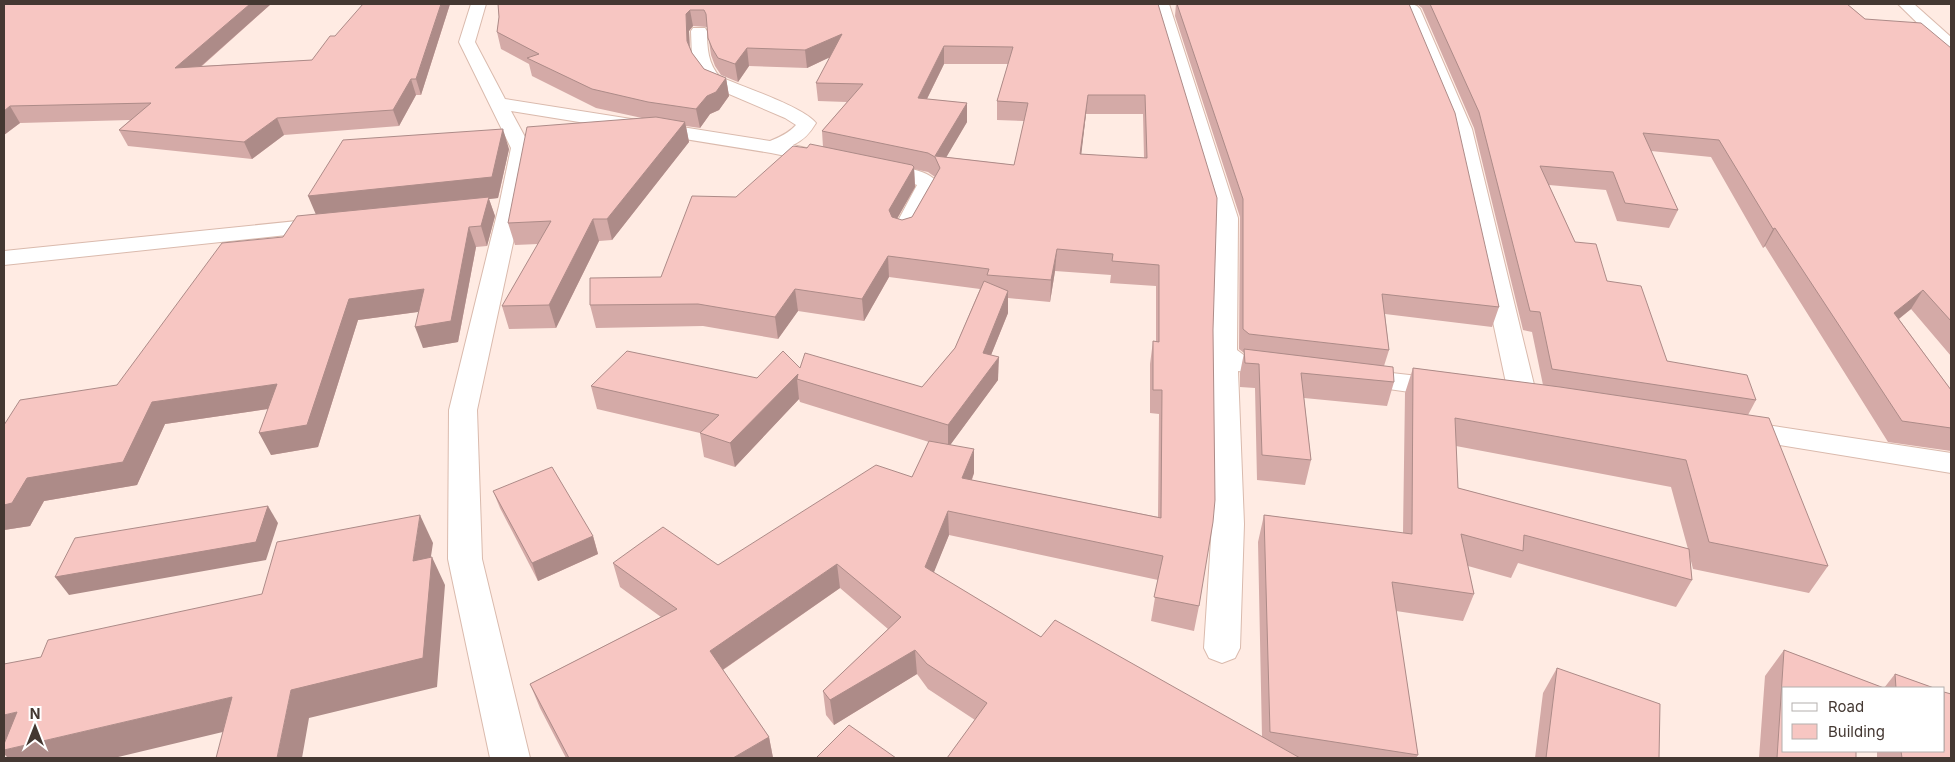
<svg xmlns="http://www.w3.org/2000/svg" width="1955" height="762" viewBox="0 0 1955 762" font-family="Inter,sans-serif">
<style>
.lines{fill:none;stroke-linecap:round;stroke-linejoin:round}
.minor-casing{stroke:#dabaad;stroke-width:2}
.minor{fill:#fff;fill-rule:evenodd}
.wall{fill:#d4aaa7;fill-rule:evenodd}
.shaded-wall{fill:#ad8b88}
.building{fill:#f7c6c2;stroke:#ad8b88;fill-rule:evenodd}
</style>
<rect width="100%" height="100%" fill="#ffebe3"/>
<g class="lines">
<defs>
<g id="minor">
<path d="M471,4H486L475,42L505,99L770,141C780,137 789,133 796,125L785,118L708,85L697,70L692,58L691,31L693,28H705L707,31C707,48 708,64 720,77C741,86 804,107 816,123C810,133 804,140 793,145L832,154L835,158L832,162L825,164L771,153L511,111L531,148L521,206L477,410L482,559L530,758H490L448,559L449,410L499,206L511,148L459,42Z"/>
<polygon points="1154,4 1169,4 1238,218 1237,350 1245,356 1289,362 1293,368 1289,374 1279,376 1238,371 1244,524 1240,648 1235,658 1222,663 1209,658 1204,648 1212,524 1211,353 1216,218"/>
<polygon points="1412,4 1417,6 1420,9 1472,129 1537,397 1533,403 1523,406 1513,403 1509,397 1452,129 1404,9 1407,6"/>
<polygon points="1898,4 1914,4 1951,37 1951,51 1945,50"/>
<path d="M879,163C895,166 935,169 939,187L911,237L903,239L895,237L892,232L917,185L907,181L872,173L869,169L872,165Z"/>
<polygon points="326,218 334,220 337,225 334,230 4,265 4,251"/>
<polygon points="1356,369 1445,379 1455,382 1459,388 1455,394 1445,397 1346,383 1342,377 1346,371"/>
<polygon points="1740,421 1951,453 1951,473 1730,437 1725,430 1730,423"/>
</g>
</defs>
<!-- minor casing -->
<use href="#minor" class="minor-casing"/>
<!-- minor -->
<use href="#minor" class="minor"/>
</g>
<!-- wall -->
<g class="wall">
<polygon points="4,4 271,4 202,66 312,60 335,36 450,4 421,95 416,95 399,126 284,135 252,159 128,146 119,130 130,120 20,123 4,135"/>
<path d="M498,4H1158L1199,606L1194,631L1151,621L1158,580L949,535L933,573L1041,637L1262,737L1258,542L1264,515L1403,533L1405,393L1413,368L1543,385L1532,332L1523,330L1474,128L1422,8L1417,4H1409L1499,307L1492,327L1385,314L1389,350L1384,366L1394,382L1387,406L1304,398L1311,460L1305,485L1257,480L1255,388L1240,387V373L1244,353L1239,349L1240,217L1175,16L1176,4H1847L1865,19L1951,48V356L1911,309L1899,319L1951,390V451L1888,442L1765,246L1763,248L1711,157L1651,151L1678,210L1669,228L1617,221L1606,190L1549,185L1575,242L1607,281L1667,361L1756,400L1748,415L1828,566L1809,593L1693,569L1690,557L1692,580L1676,607L1518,563L1511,578L1468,566L1474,594L1463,621L1396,611L1418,755L1416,758H947L975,720L928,689L917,674L834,725L826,715L823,691L888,629L840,588L723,670L769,737L773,758H566L540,708L530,684L661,617L620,587L613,563L718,565L912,477L929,442L800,402L799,399L735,467L704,457L700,433L597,409L591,386L757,378L800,368L922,387L955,348L980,289L889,277L864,321L798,311L778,339L703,326L596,328L590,305L661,277L736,197L807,148L823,147L822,131L847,102L818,101L816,83L830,57L807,68L749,66L738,82L721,75L715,66L711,55L707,27L693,26L689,31L690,47L692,53L704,69L726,78L729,96L719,110L710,114L700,128L686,126L689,142L612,240L599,241L556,328L509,329L502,306L538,244L515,245L508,223L642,118L596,108L532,76L529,64L501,49L497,32L499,17ZM944,64H1008L997,101V120L1024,121L1014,165L946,157L967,122V103L927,99ZM1086,114H1143L1144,158L1081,154ZM914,169L928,172L935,177L912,217L902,220L897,219L915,187ZM1055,271L1111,275L1110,283L1156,286V342L1153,341L1150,364V413L1159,414L1158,517L972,480L974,473L950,445L998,380L991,355L1008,313V298L1050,302ZM1456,446L1671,487L1688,549L1458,488Z"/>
<polygon points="509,149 498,198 489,199 495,216 487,246 476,247 458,342 423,348 418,312 358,320 318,447 271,455 268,409 165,424 137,485 44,501 30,526 4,530 117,385 316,214"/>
<polygon points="493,491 593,536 598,554 538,581 500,508"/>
<polygon points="1784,650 1884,688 1895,674 1934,688 1784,688 1856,758 1759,758 1765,676"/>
<polygon points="1557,668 1659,758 1535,758 1543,693"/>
<polygon points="1877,751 1944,751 1951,758 1877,758"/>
</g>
<!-- shaded-wall -->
<g class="shaded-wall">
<polygon points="250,4 271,4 182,83 175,68"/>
<polygon points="441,4 450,4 421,95 416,79"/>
<polygon points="690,10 693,26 689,31 690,58 687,41 686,14"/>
<polygon points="842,34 843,51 807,68 805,50"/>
<polygon points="944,46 944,64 918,117 918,98"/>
<polygon points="747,48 749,66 738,82 735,64"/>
<polygon points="726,78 729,96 719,110 710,114 700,128 696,109 707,96"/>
<polygon points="411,79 416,95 399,126 393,110"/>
<polygon points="1088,95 1086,114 1079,174 1080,154"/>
<polygon points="967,103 967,122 940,168 935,156"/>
<polygon points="10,106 20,123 4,135 4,111"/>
<polygon points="277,118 284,135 252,159 244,142"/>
<polygon points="685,122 689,142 612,240 607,219"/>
<polygon points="503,129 509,149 498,198 489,199 495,216 487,246 481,226 317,217 308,196"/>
<polygon points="914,167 915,187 890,231 889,210"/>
<polygon points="593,219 599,241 556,328 549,305"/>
<polygon points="469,227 476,247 458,342 423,348 415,327"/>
<polygon points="1775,228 1765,246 1763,248 1773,229"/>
<polygon points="1057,249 1055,271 1050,302 1051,280"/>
<polygon points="888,256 889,277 864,321 862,299"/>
<polygon points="424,289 432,310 358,320 318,447 271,455 259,433 349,299"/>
<polygon points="795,289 798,311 778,339 775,317"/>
<polygon points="1923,290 1911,309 1882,332 1894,313"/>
<polygon points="1008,291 1008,313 983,375 983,353"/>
<polygon points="999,357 998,380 948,448 948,425"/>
<polygon points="798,374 797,379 799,399 735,467 730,443"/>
<polygon points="277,384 288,406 165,424 137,485 44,501 30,526 4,530 4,505 27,478 152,402"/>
<polygon points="974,449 974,473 963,502 962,478"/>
<polygon points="268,506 278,523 266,560 69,595 55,577"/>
<polygon points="948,511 949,535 926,592 925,567"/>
<polygon points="420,515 433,543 426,589 413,561"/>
<polygon points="593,536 598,554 538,581 532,563"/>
<polygon points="432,557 445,585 437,687 309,718 302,758 277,758 291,690"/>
<polygon points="837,564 840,588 715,675 710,651"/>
<polygon points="915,650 917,674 834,725 830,700"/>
<polygon points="232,697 252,725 114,758 8,758 4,754 4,750"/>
<polygon points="17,712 4,749 4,715"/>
<polygon points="769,737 773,758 733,758"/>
</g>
<!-- building -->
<g class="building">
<polygon points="4,4 250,4 175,68 312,60 330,36 335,36 363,4 441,4 416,79 411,79 393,110 277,118 244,142 119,130 151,103 10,106 4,111"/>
<path d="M498,4H1158L1217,198L1213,330L1215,500L1213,522L1199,606L1154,597L1163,556L948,511L925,567L1041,637L1055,620L1300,758H947L987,703L927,664L915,650L830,700L823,691L901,617L837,564L710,651L769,737L733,758H569L530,684L677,609L613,563L663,527L718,565L876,465L912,477L929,441L974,449L962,478L1161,518L1162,390H1153V341L1159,342V265L1112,261L1113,254L1057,249L1051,280L987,275L989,269L888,256L862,299L795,289L775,317L698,304L590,305V278L661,277L692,196L736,197L793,146L807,148L810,144L912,165L914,167L889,210L892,217L902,220L912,217L940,168L935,157L928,153L822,131L863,84L816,83L842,34L805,50L747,48L735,64L718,58L712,48L708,38L706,14L704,10H690L686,14L687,41L692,53L704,69L726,78L716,92L707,96L696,109L648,102L592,89L527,58L539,54L497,32L499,17ZM944,46L1013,47L997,101L1028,103L1014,165L935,156L967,103L918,98ZM1088,95H1145L1147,158L1080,154Z"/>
<polygon points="1177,4 1409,4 1455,113 1499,307 1382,294 1389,350 1249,334 1243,329 1243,199"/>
<polygon points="1430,4 1847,4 1865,19 1921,23 1951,48 1951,321 1923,290 1894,313 1951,390 1951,428 1902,421 1775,228 1773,229 1719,140 1643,133 1678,210 1625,203 1613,172 1540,166 1575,242 1596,244 1607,281 1641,286 1667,361 1747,375 1756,400 1552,369 1540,312 1530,311 1479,112"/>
<polygon points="656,117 685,122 607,219 593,219 549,305 502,306 551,221 508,223 527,127"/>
<polygon points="503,129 492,177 308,196 343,140"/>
<polygon points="489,197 481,226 469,227 451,321 415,327 424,289 349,299 307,425 259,433 277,384 152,402 123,462 27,478 12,503 4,505 4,425 20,400 117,385 222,243 283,237 297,216"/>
<polygon points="984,281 1008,291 983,353 999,357 948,425 797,379 798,374 730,443 700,433 719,415 591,386 627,351 757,378 783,351 800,368 805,353 922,387 955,348"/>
<polygon points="1244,349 1393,367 1394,382 1301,373 1311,460 1262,455 1259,364 1245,363"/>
<polygon points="1413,368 1560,387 1769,418 1828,566 1709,542 1686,460 1455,418 1458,488 1689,549 1692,580 1524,535 1523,551 1461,534 1474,594 1392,582 1418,755 1270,732 1264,515 1412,534"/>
<polygon points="552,467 593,536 532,563 493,491"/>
<polygon points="268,506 256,542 55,577 75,538"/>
<polygon points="420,515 413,561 432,557 423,658 291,690 277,758 216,758 232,697 4,750 4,744 17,712 4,715 4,664 41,657 48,640 262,594 277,542"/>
<polygon points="1784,650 1884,688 1784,688 1784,751 1856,751 1856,758 1777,758"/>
<polygon points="1557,668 1660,704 1659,758 1546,758"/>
<polygon points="1895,674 1934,688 1896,688"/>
<polygon points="1944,692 1951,694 1951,758 1902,758 1901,751 1944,751"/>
<polygon points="849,725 896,758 816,758"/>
</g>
<!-- border -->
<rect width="1955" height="762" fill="none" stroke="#443832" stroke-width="10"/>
<!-- legend -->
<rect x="1782" y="687" width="162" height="65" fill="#ffffff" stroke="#b4afad"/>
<rect x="1792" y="703" width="25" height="8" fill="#ffffff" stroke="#b4afad"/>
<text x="1828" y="712" font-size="15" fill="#443832">Road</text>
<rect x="1792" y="724" width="25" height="15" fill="#f7c6c2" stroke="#b4afad"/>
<text x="1828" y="737" font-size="15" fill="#443832">Building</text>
<!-- north arrow -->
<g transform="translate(35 727)" stroke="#ffffff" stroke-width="4" paint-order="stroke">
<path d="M0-4L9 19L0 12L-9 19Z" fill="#443832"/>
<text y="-8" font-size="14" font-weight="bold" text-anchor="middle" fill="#443832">N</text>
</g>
</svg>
